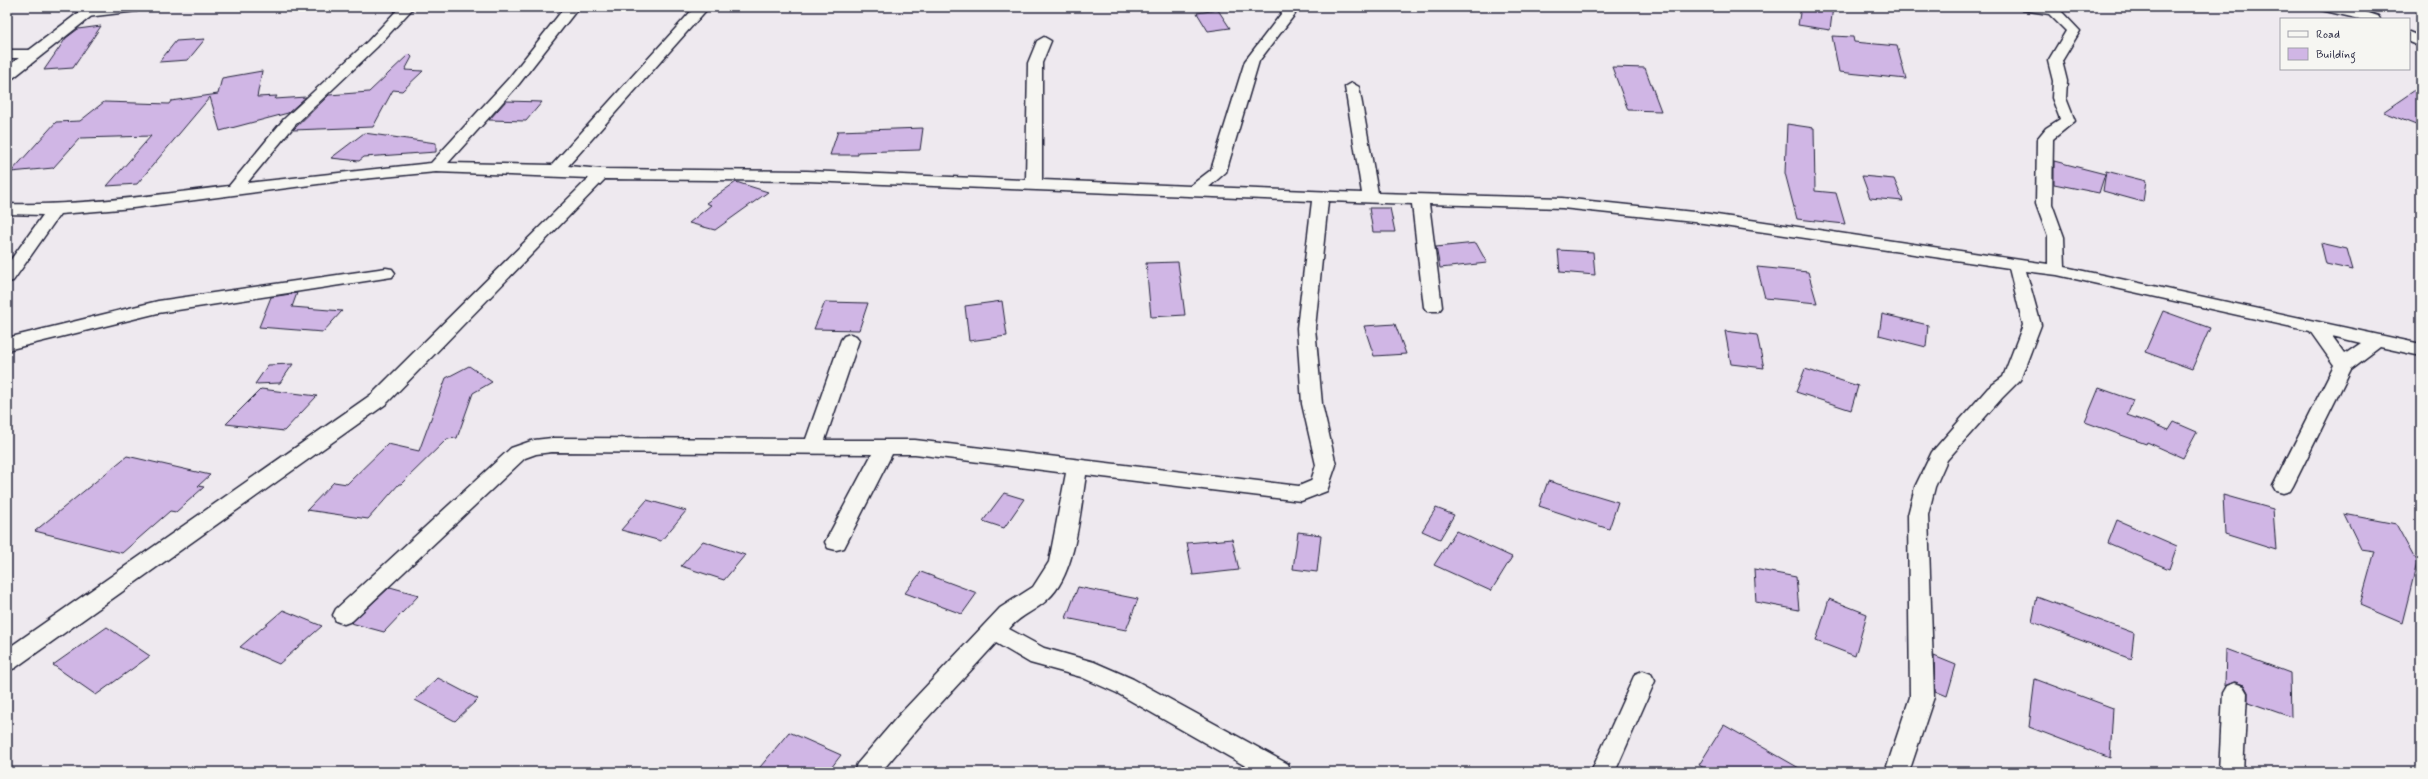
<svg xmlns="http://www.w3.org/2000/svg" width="2428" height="779" viewBox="0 0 2428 779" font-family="Mynerve,sans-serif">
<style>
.building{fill:#d0b6e5;stroke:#22223b}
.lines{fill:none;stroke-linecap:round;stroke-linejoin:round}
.street-casing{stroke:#22223b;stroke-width:3}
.secondary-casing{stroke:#22223b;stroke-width:3}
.street{fill:#f6f6f2;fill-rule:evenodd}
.secondary{fill:#f6f6f2;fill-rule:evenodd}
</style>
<rect width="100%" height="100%" fill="#eee9ef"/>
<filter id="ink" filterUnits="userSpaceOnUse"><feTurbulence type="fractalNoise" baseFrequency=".025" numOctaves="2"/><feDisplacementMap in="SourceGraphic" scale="8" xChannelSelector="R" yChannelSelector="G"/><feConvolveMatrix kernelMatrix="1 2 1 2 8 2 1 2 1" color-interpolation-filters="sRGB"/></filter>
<g filter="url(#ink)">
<!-- building -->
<g class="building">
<polygon points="1801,7 1833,7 1830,30 1798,25"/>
<polygon points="1218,10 1230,28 1208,31 1197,13"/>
<polygon points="101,26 73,68 44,70 66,38 78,29"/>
<polygon points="1832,36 1853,37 1854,42 1897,46 1906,79 1839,72"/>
<polygon points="205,39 188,60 159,62 176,41"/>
<polygon points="409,54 412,57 405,70 423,71 402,91 393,90 373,127 293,130 329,95 369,92"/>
<polygon points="1612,67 1645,68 1661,111 1628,110"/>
<polygon points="262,71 257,97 277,96 275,99 306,97 288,113 220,131 210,97 137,184 107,186 151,136 80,138 53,168 11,172 56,122 80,121 104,102 169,104 171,101 218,94 222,78"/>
<polygon points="2421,86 2421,127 2383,112"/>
<polygon points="506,101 542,102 526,121 489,120"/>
<polygon points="1787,124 1814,128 1815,191 1836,193 1845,224 1797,219 1785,173"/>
<polygon points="923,128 920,150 858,152 858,155 830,155 838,131"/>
<polygon points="364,133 436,143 436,152 364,157 359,161 331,158"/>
<polygon points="2054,161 2105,174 2099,193 2054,184"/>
<polygon points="2106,171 2146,181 2143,202 2103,191"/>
<polygon points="1862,176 1894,179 1903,201 1870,198"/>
<polygon points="736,182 768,192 715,230 689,223 711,205 706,203"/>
<polygon points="1369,208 1390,208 1395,232 1373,232"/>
<polygon points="1476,243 1487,263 1440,268 1436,247"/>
<polygon points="2321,243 2347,249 2353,270 2326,264"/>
<polygon points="1558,250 1593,252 1595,275 1560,272"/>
<polygon points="1178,262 1185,315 1151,317 1146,263"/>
<polygon points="1757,267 1808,272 1817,303 1765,298"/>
<polygon points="297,293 292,307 342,311 323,332 259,327 271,297"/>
<polygon points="1002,301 1007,336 969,341 965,306"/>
<polygon points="825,302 868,303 859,330 814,329"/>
<polygon points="2163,311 2210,328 2192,369 2145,352"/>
<polygon points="1882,314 1928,325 1926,347 1879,335"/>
<polygon points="1395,324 1406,354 1374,356 1364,326"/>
<polygon points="1725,331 1757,335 1764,368 1731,364"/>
<polygon points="293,364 280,383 255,384 268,365"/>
<polygon points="469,366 492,382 473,393 457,438 447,439 401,484 399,484 368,519 307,510 334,482 347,484 388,444 419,451 446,378"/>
<polygon points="1805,369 1858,386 1851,410 1796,392"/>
<polygon points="2099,388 2133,400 2127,415 2169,430 2174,422 2197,432 2183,458 2147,442 2146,444 2085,422"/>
<polygon points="261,389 317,396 284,431 226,424"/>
<polygon points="127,456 210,475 198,486 204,487 176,512 170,511 122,553 35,531"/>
<polygon points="1548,481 1618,502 1609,529 1539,506"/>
<polygon points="1004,493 1024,499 1004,528 983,521"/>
<polygon points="2223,495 2273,509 2276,550 2225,534"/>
<polygon points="647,500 686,511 661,541 621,530"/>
<polygon points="1436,508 1454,515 1440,539 1422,531"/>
<polygon points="2344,514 2396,524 2417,563 2402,623 2360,605 2375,551 2361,549"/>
<polygon points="2117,520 2177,546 2169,569 2108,543"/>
<polygon points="1456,531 1512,557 1491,591 1434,565"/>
<polygon points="1298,532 1321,535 1317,572 1293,569"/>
<polygon points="1232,539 1239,570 1193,575 1187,543"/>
<polygon points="703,541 745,555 724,580 681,566"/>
<polygon points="1754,569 1796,577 1799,610 1756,602"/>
<polygon points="921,572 977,593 962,614 905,593"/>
<polygon points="390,587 419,595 384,632 351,623"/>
<polygon points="1078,587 1138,599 1126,630 1066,618"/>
<polygon points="2037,597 2134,633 2131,659 2032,622"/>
<polygon points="1829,599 1867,614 1855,656 1816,641"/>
<polygon points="283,610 322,626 279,664 240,647"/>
<polygon points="107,627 150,656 96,695 53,665"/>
<polygon points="2226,649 2290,673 2291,717 2248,702 2248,692 2244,685 2234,682 2225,686"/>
<polygon points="1934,656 1956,665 1947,696 1935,691"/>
<polygon points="438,678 478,699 455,721 415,700"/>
<polygon points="2035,679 2113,708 2110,758 2029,727"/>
<polygon points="1724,725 1806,772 1711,772 1699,765"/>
<polygon points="789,732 841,755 828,772 756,772"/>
</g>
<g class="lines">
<defs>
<g id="street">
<polygon points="104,7 144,7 137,11 87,17 80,13 82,10"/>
<path d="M400,7H414L377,47L295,125L247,183L431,163L509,78L565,7H579L519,84L448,163L552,165L695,7H709L568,166L601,169L807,171L1026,180L1028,63L1037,41L1044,37L1051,41L1042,63V180L1190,186L1211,170L1245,61L1281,14L1282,7H1296L1295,14L1259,61L1226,172L1209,187L1362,193L1345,87L1352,83L1359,87L1378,193L1562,198L1703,213L2048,264V237L2036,204L2037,139L2046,128L2060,119L2052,98L2053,81L2048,61L2066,31L2049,14L2022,10L2020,7H2065L2061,11L2080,31L2062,61L2067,81L2066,98L2075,121L2053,139L2052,204L2064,237L2065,267L2421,344V356L2380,347L2351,369L2293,486L2290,491L2283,493L2276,491L2273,486L2334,365L2310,331L2057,275L2026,271L2041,325L2020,380L2002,398L1947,460L1935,487L1928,515L1934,697L1909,772H1885L1910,697L1908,515L1915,487L1932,452L1988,388L2003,377L2023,325L2009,268L1703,223L1562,208L1429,204L1442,307L1439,311H1427L1424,307L1412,204L1328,201L1315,328L1322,404L1336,465L1327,491L1301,501L1086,475C1080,511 1076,574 1048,599C1036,611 1020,615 1009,629L1044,648L1094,662L1133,679L1288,764L1291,772H1256L1117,693L1081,677L1030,663L996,643L918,728L881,772H854L857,764L900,714L1000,608L1033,587L1049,562L1066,473L915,454H892L844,548L836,550L828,548L825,542L872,454L552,452L536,454L525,458L352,621L344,624L336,621L333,615L336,609L511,448L534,440L552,438L806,439L841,340L844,336L850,334L856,336L859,340L825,440H915L1299,486L1311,481L1316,465L1302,404L1297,328L1312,201L807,181L605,179L386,404L15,668L7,671V649L372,394L589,178L436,172L341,181L133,208L60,214L13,281L7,282V265L43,215L7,214V204C82,206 155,195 229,186L284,119L368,41ZM2332,336L2361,343L2345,354Z"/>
<polygon points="2319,7 2350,7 2378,16 2380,19 2360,19 2321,10"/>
<polygon points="2409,32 2421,37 2421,47 2409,42"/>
<polygon points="7,50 35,50 42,54 35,58 7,58"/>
<polygon points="386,268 392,269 395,273 392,277 158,313 7,350 7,338 158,301"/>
<polygon points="1643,671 1651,674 1655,681 1615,772 1591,772 1635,674"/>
<polygon points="2235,683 2243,686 2247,693 2243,772 2219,772 2223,693 2227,686"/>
</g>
<polygon id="secondary" points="86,7 103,7 13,78 7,80 7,67"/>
</defs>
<!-- street casing -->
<use href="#street" class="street-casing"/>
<!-- secondary casing -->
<use href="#secondary" class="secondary-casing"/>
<!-- street -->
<use href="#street" class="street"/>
<!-- secondary -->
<use href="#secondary" class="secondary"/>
</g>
</g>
<!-- margin -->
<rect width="2428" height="779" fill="none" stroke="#f6f6f2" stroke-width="24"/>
<rect x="12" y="12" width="2404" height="755" fill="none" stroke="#22223b" stroke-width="1.5" filter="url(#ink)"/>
<!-- legend -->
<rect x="2280" y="18" width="130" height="52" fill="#f6f6f2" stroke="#a1a1a9"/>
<rect x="2288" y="31" width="20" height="6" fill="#f6f6f2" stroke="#a1a1a9"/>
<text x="2316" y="38" font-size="12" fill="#22223b">Road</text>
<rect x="2288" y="48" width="20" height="12" fill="#d0b6e5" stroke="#a1a1a9"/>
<text x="2316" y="58" font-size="12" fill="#22223b">Building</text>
</svg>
